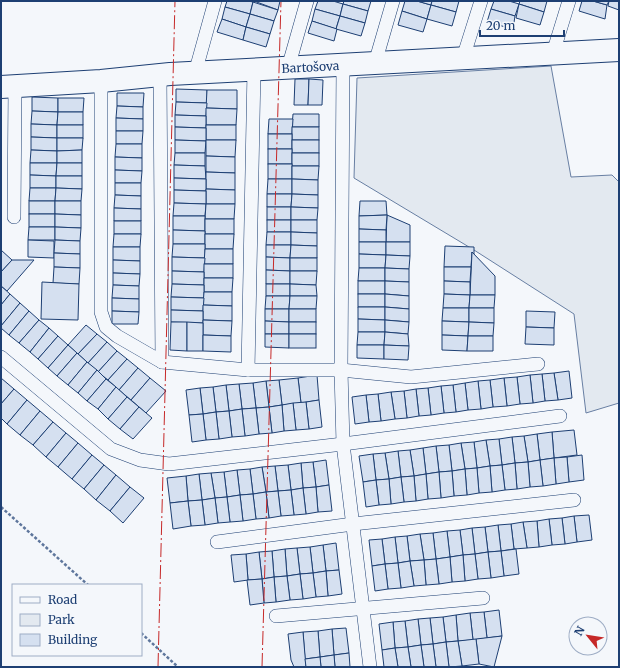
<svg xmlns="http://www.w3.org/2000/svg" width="620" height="668" viewBox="0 0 620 668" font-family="Merriweather,serif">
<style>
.green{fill:#e3e9f0;stroke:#687fa3}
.building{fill:#d5e0f0;stroke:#1d3f73}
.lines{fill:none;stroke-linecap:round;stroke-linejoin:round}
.service-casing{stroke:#1d3f73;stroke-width:14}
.minor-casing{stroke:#1d3f73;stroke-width:24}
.path{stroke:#5e769c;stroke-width:2.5;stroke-dasharray:3 2;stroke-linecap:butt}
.service{stroke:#f4f7fb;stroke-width:13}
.minor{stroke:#f4f7fb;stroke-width:22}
.power{stroke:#c62828;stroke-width:1;stroke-dasharray:14 3 2 3;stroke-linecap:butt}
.labels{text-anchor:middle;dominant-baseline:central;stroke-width:3;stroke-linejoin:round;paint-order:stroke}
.street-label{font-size:12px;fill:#1d3f73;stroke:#f4f7fb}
</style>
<rect width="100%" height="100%" fill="#f4f7fb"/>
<!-- green -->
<polygon class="green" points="551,66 571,177 612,175 619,182 619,403 586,413 574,314 474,250 354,178 357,78"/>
<!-- building -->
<g class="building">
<polygon points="227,1 249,1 253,2 250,14 225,7"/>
<polygon points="254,1 280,1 278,10"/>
<polygon points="318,1 333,1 343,4 340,16 315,9"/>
<polygon points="344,1 371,1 368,11 343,4"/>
<polygon points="405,1 417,1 431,5 427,19 402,11"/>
<polygon points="417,1 432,1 431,5"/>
<polygon points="432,1 459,1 456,12 431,5"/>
<polygon points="494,1 509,1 519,4 515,16 491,9"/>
<polygon points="520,1 547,1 544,12 519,4"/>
<polygon points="582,1 593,1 607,5 605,19 579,11"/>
<polygon points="593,1 609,1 607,5"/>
<polygon points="609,1 619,1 619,10 608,6"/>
<polygon points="253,2 278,10 274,21 250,14"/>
<polygon points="343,4 368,11 365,23 340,16"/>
<polygon points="519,4 544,12 540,25 516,18"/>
<polygon points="431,5 456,12 452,26 427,19"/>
<polygon points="225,7 250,14 246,27 222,19"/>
<polygon points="315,9 340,16 336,29 312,21"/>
<polygon points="491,9 515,16 513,29 487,22"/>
<polygon points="402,11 427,19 423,32 398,25"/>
<polygon points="250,14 274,21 270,34 246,27"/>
<polygon points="340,16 365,23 361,36 336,29"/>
<polygon points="222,19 246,27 243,40 217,32"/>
<polygon points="312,21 337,29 334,41 308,33"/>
<polygon points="246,27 270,34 266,47 243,40"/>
<polygon points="295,79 309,79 308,105 294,105"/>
<polygon points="309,79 323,80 322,105 308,105"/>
<polygon points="176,89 207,90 207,103 176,102"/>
<polygon points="207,90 237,90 237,109 206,108"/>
<polygon points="117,93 144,93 143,107 117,106"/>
<polygon points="32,97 58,98 58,112 32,111"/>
<polygon points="58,98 84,98 83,112 58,112"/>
<polygon points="176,102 207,103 206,116 175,115"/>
<polygon points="117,106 143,107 143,119 116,118"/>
<polygon points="206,108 237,109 236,125 206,125"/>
<polygon points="32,111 58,112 57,125 31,124"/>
<polygon points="58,112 83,112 83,125 57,125"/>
<polygon points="293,114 319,114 319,127 292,127"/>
<polygon points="175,115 206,116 206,128 175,127"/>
<polygon points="116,118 143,119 143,131 116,131"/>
<polygon points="269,119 293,119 292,134 268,134"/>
<polygon points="31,124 57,125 57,138 31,137"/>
<rect x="57" y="125" width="26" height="13"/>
<rect x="206" y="125" width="30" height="15"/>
<polygon points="175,127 206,128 206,141 175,140"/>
<rect x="292" y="127" width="27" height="13"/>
<polygon points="116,131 143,131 142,144 116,144"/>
<rect x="268" y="134" width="24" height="15"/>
<polygon points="31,137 57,138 57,151 31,150"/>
<polygon points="57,138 83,138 82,150 57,151"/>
<polygon points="175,140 206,141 205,153 175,153"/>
<polygon points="206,140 236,140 235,157 206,156"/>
<rect x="292" y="140" width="27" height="13"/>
<polygon points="116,144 142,144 142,158 115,157"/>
<rect x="268" y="149" width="24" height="15"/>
<polygon points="31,150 57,151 57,163 30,163"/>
<polygon points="82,150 82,163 57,163 57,151"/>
<polygon points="175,153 205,153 205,166 174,165"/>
<rect x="292" y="153" width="27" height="13"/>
<polygon points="206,156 235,157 235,173 206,172"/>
<polygon points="115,157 142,158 142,171 115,170"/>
<polygon points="30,163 57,163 56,176 30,175"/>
<polygon points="57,163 82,163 82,176 56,176"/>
<rect x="268" y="164" width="24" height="15"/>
<polygon points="174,165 205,166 206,179 174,178"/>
<polygon points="292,166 319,166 318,180 292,179"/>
<polygon points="115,170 142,171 141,183 115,183"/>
<polygon points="206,172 235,173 235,190 206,189"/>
<polygon points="30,175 56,176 56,188 30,188"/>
<polygon points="56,176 82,176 82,189 56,188"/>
<polygon points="174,178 206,179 206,191 174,190"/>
<polygon points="268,179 292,179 292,194 267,194"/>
<polygon points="292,179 318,180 318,195 292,194"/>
<polygon points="115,183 141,183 141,196 115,195"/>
<polygon points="30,188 56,188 55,201 29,201"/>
<polygon points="56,188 82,189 81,201 55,201"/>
<polygon points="206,189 235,190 235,204 206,204"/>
<polygon points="174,190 206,191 206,204 174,203"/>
<polygon points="267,194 292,194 291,207 267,207"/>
<polygon points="292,194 318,195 318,208 291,207"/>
<polygon points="115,195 141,196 141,209 114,208"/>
<rect x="29" y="201" width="26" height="13"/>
<polygon points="55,201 81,201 81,215 55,214"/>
<polygon points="360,201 386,201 387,215 359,216"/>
<polygon points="174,203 206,204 205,216 173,216"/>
<polygon points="206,204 235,204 234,219 205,219"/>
<rect x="267" y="207" width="24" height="13"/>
<polygon points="291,207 318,208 317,220 291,220"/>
<polygon points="114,208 141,209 141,221 114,221"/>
<rect x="29" y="214" width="26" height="13"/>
<polygon points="55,214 81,215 81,228 55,227"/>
<polygon points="387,215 410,225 410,242 386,242"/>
<polygon points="387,215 386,230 359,229 359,216"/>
<polygon points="173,216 205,216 205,231 173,230"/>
<rect x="205" y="219" width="29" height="15"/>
<rect x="267" y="220" width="24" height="12"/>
<polygon points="291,220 317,220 317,233 291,232"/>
<rect x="114" y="221" width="27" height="13"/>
<polygon points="29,227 55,227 55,240 28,240"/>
<polygon points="55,227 81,228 80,241 55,240"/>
<polygon points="359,229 386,230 386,242 359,242"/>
<polygon points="173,230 205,231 205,244 173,244"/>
<polygon points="267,232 291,232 291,245 266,245"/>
<polygon points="291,232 317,233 317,246 291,245"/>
<polygon points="114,234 141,234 140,247 113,247"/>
<polygon points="205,234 234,234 233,249 205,249"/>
<polygon points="28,240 54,241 54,258 28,257"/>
<polygon points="55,240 80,241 80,254 54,253"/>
<polygon points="359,242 386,242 386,255 359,254"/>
<polygon points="386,242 410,242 410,256 386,255"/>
<polygon points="173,244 205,244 205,258 172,257"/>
<polygon points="266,245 291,245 290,258 266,257"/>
<polygon points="291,245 317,246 317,258 290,258"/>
<polygon points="445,246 474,247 474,255 472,252 471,267 444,267"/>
<polygon points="113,247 140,247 140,261 113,260"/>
<polygon points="205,249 233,249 233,264 204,264"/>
<polygon points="1,250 12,260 1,272"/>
<polygon points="472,252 495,276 495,295 470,295"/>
<polygon points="54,253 80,254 80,268 54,267"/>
<polygon points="359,254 386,255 385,268 359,268"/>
<polygon points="386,255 410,256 409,269 385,268"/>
<polygon points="172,257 205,258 204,272 172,271"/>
<polygon points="266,257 290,258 290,271 266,270"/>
<rect x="290" y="258" width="27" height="13"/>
<polygon points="12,260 34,260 7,291 1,286 1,272"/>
<polygon points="113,260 140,261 140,274 113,273"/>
<rect x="204" y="264" width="29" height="14"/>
<polygon points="54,267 80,268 79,284 53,283"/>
<polygon points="444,267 471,267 470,282 444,281"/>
<polygon points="359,268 385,268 385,281 358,281"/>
<polygon points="385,268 409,269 409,282 385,281"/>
<polygon points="266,270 290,271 290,284 266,284"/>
<polygon points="172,271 204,272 204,285 172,284"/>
<polygon points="290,271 317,271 316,285 290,284"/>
<polygon points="113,273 140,274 139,286 113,285"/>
<polygon points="204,278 233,278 232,292 204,292"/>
<rect x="358" y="281" width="27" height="13"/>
<polygon points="385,281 409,282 409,296 385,294"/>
<polygon points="444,281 470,282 470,295 444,294"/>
<polygon points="42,282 79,284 78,320 41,319"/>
<polygon points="172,284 204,285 204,298 171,297"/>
<rect x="266" y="284" width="24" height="12"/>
<polygon points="290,284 316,285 317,296 290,296"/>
<polygon points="113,285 139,286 139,299 112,298"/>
<polygon points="1,286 10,294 1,305"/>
<polygon points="204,292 232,292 232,306 203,305"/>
<polygon points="10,294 20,303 1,326 1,305"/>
<rect x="358" y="294" width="27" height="13"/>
<polygon points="385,294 409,296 409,309 385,307"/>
<polygon points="444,294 470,295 469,308 443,308"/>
<polygon points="470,295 495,295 494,308 469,308"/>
<polygon points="266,296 290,296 289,309 265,309"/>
<polygon points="290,296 317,296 316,309 289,309"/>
<polygon points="171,297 204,298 203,311 171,310"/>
<polygon points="112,298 139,299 139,312 112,311"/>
<polygon points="20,303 29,311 9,335 1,328 1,326"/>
<polygon points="203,305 232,306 232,321 203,320"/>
<polygon points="358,307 385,307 385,320 358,319"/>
<polygon points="385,307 409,309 409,322 385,320"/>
<polygon points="443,308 469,308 469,322 442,321"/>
<polygon points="469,308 494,308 494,323 469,322"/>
<polygon points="265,309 289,309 289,322 265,321"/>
<rect x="289" y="309" width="27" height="13"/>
<polygon points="171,310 203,311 203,323 171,322"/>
<polygon points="29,311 39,320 19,343 9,335"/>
<polygon points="112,311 139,312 138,324 112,324"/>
<polygon points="526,311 555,312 554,328 526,327"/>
<polygon points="358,319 385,320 385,332 358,332"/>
<polygon points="39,320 49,328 30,352 19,343"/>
<polygon points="203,320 232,321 231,336 203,335"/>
<polygon points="385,320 409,322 408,334 385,332"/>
<polygon points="265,321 289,322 289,334 265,334"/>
<polygon points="442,321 469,322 468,336 442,335"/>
<polygon points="171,322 187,322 187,351 170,350"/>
<polygon points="187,322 203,323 203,351 187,351"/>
<rect x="289" y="322" width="27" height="12"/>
<polygon points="469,322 494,323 493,336 468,336"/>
<polygon points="86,325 97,334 78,354 68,345"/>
<polygon points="526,327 554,328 554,345 525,344"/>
<polygon points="49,328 58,336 38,359 30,352"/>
<polygon points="358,332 385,332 384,345 357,345"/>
<polygon points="385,332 408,334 409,346 384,345"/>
<polygon points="97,334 107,342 88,363 78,354"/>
<polygon points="265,334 289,334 289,348 265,347"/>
<rect x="289" y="334" width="27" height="14"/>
<polygon points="203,335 231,336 231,352 203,351"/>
<polygon points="442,335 468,336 467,351 442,350"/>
<polygon points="58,336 68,345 48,368 38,359"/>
<polygon points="468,336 493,336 493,351 467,351"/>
<polygon points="107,342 117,351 98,372 88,363"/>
<polygon points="68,345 77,353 57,376 48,368"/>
<polygon points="357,345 384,345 384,359 357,358"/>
<polygon points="384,345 409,346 408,360 384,359"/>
<polygon points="117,351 127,359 108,380 98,372"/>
<polygon points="77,353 87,362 68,385 57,376"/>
<polygon points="127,359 138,368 119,390 108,380"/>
<polygon points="87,362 97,370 78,393 68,385"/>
<polygon points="138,368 150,378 131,400 119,390"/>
<polygon points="97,370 106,379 87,401 78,393"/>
<polygon points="569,371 572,398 558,400 554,373"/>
<polygon points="554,373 558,400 545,401 542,374"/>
<polygon points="542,374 545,401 533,403 530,375"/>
<polygon points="317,375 319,400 301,403 298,378"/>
<polygon points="530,375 533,403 520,404 517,377"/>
<polygon points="517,377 520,404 507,406 504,378"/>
<polygon points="1,378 14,389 1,404"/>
<polygon points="150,378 166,391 146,413 131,400"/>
<polygon points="298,378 301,403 282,405 279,380"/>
<polygon points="504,378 507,406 493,407 490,380"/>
<polygon points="106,379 116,387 98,409 87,401"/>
<polygon points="279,380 282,405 269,407 266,381"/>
<polygon points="490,380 493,407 481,409 478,381"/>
<polygon points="266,381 269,407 256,408 253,383"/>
<polygon points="478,381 481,409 468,410 465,383"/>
<polygon points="253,383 256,408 242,409 239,384"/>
<polygon points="465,383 468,410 456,412 453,385"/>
<polygon points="239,384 242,409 229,411 226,385"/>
<polygon points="226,385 229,411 216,412 213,387"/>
<polygon points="453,385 456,412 444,413 441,386"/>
<polygon points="441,386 444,413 431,415 428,388"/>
<polygon points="116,387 127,397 108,419 98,409"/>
<polygon points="213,387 216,412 203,414 200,388"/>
<polygon points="200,388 203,414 189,415 186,390"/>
<polygon points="428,388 431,415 419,416 416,389"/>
<polygon points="14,389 27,400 7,424 1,418 1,404"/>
<polygon points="416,389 419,416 407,418 404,391"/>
<polygon points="404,391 407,418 395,419 391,392"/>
<polygon points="391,392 395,419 381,421 378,394"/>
<polygon points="378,394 381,421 369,422 366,395"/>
<polygon points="366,395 369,422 355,424 352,397"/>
<polygon points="127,397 139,407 120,429 108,419"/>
<polygon points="27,400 40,411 20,435 7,424"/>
<polygon points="319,400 322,427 309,429 306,402"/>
<polygon points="306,402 309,429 296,430 293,403"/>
<polygon points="293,403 296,430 284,431 282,405"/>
<polygon points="282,405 284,431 272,433 269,407"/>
<polygon points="139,407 152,418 133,439 120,429"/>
<polygon points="269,407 272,433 259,434 256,408"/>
<polygon points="256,408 259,434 245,436 242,409"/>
<polygon points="242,409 245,436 232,437 229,411"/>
<polygon points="40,411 53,422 33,445 20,435"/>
<polygon points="229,411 232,437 219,439 216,412"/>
<polygon points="216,412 219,439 206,440 203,414"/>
<polygon points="203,414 206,440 192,442 189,415"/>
<polygon points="53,422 66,433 46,457 33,445"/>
<polygon points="574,430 577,455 554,458 552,432"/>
<polygon points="552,432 554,458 540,460 537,434"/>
<polygon points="66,433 78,443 58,467 46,457"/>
<polygon points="537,434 540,460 528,462 524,436"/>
<polygon points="524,436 528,462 515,463 512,437"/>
<polygon points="512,437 515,463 502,465 499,439"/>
<polygon points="499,439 502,465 490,466 486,440"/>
<polygon points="486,440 490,466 477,468 474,442"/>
<polygon points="474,442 477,468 465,469 461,443"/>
<polygon points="78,443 92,455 72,479 58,467"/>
<polygon points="461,443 465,469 452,471 449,445"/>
<polygon points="449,445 452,471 439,472 436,446"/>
<polygon points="436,446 439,472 426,474 423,448"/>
<polygon points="423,448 426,474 414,476 410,450"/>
<polygon points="410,450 414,476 401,477 398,451"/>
<polygon points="398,451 401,477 389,479 385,453"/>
<polygon points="385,453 389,479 376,480 373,454"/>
<polygon points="373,454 376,480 363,482 359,456"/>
<polygon points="92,455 104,465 84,489 72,479"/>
<polygon points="582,455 584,480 569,482 567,457"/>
<polygon points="567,457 569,482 556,484 554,458"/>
<polygon points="554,458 556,484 543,486 540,460"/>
<polygon points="326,460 329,485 316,487 313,462"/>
<polygon points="540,460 543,486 530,487 528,462"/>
<polygon points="313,462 316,487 303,488 301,463"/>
<polygon points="528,462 530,487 517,489 515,463"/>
<polygon points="301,463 303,488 291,490 288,465"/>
<polygon points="515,463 517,489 505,490 502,465"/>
<polygon points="104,465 116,475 96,500 84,489"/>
<polygon points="288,465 291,490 278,491 275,466"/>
<polygon points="502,465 505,490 492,492 490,466"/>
<polygon points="275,466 278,491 266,492 262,467"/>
<polygon points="490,466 492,492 479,493 477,468"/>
<polygon points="262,467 266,492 253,494 250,469"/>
<polygon points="477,468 479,493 467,495 465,469"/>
<polygon points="250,469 253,494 240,495 237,470"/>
<polygon points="465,469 467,495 454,496 452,471"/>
<polygon points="237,470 240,495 227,497 224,472"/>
<polygon points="452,471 454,496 441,498 439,472"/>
<polygon points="224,472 227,497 215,498 211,473"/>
<polygon points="439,472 441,498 428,499 426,474"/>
<polygon points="211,473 215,498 202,500 199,474"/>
<polygon points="199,474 202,500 188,501 186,476"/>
<polygon points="426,474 428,499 416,501 414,476"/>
<polygon points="116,475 130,487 110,511 96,500"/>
<polygon points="186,476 188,501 170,503 167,478"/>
<polygon points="414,476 416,501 404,502 401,477"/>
<polygon points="401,477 404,502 391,504 389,479"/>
<polygon points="389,479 391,504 379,505 376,480"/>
<polygon points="376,480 379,505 366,507 363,482"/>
<polygon points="329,485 332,511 318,512 316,487"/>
<polygon points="130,487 144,498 123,523 110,511"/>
<polygon points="316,487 318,512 306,514 303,488"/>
<polygon points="303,488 306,514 294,515 291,490"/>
<polygon points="291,490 294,515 281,516 278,491"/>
<polygon points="278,491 281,516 269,518 266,492"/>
<polygon points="266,492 269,518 256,519 253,494"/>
<polygon points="253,494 256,519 243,521 240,495"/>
<polygon points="240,495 243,521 230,522 227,497"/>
<polygon points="227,497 230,522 218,523 215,498"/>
<polygon points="215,498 218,523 205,525 202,500"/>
<polygon points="202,500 205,525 191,526 188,501"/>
<polygon points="188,501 191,526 173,529 170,503"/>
<polygon points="589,515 592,540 577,542 574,516"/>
<polygon points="574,516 577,542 565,544 562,518"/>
<polygon points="562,518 565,544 552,545 549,519"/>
<polygon points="549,519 552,545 539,547 537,521"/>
<polygon points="537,521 539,547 527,548 523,522"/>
<polygon points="523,522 527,548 514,549 511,524"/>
<polygon points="511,524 514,549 501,551 498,525"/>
<polygon points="498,525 501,551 488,552 485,527"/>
<polygon points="485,527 488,552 475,554 472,528"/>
<polygon points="472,528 475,554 463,555 460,530"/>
<polygon points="460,530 463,555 450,557 447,531"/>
<polygon points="447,531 450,557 436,559 433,533"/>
<polygon points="433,533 436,559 424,560 420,534"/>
<polygon points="420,534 424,560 410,561 407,536"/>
<polygon points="407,536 410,561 398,563 395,537"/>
<polygon points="395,537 398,563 385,564 382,539"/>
<polygon points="382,539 385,564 372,566 369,540"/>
<polygon points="336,543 339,570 326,571 323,545"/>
<polygon points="323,545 326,571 313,573 310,547"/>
<polygon points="310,547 313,573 300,574 297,548"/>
<polygon points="297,548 300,574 287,576 285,549"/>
<polygon points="285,549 287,576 274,577 272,551"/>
<polygon points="516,549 519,574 504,576 501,551"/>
<polygon points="272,551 274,577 262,579 259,552"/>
<polygon points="501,551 504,576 491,578 488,552"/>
<polygon points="259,552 262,579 248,580 246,554"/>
<polygon points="488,552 491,578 478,579 475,554"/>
<polygon points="246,554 248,580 234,582 231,555"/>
<polygon points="475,554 478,579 465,581 463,555"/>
<polygon points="463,555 465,581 452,582 450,557"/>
<polygon points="450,557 452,582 439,584 436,559"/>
<polygon points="436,559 439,584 426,585 424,560"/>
<polygon points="424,560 426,585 414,586 410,561"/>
<polygon points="410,561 414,586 401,588 398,563"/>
<polygon points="398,563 401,588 388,589 385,564"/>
<polygon points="385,564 388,589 375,591 372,566"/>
<polygon points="339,570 342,594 328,596 326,571"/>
<polygon points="326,571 328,596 316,597 313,573"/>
<polygon points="313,573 316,597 303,599 300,574"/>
<polygon points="300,574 303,599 290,600 287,576"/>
<polygon points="287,576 290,600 276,602 274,577"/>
<polygon points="274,577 276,602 264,603 262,579"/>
<polygon points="262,579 264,603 250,605 247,580"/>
<polygon points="499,610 502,636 487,638 484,612"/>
<polygon points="484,612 487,638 473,640 470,613"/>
<polygon points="470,613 473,640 458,641 456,615"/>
<polygon points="456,615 458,641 446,642 443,617"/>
<polygon points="443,617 446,642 433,644 430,618"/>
<polygon points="430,618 433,644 421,645 418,619"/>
<polygon points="418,619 421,645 408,647 405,621"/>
<polygon points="405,621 408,647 395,648 393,622"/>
<polygon points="393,622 395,648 382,650 379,624"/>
<polygon points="346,628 349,653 334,655 332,629"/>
<polygon points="332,629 334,655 320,657 318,631"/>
<polygon points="318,631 320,657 305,659 303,632"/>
<polygon points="303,632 306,667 294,667 291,660 288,634"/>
<polygon points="502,636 494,667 479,664 476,639"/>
<polygon points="476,639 479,664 462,666 458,641"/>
<polygon points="458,641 462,666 449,667 446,642"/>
<polygon points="446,642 449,667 436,667 433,644"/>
<polygon points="433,644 436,667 424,667 421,645"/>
<polygon points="421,645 424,667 411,667 408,647"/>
<polygon points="408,647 411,667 398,667 395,648"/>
<polygon points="395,648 398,667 384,667 382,650"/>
<polygon points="349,653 350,667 335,667 334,655"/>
<polygon points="334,655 335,667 321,667 320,657"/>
<polygon points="320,657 321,667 306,667 305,659"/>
</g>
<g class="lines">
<defs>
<g id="service">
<polyline points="553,53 569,1"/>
<polyline points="463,58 481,1"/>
<polyline points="375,63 393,1"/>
<polyline points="343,65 341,370 343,444 370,667"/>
<polyline points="288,68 307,1"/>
<polyline points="195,73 215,1"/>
<polyline points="160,75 162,362"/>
<polyline points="101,81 101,312 106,327 117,336 162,362 248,370 341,370 411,377 538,364"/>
<polyline points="14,217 15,86"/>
<polyline points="1,357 111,449 140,460 169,464 343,444 560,416"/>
<polyline points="248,370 254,70"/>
<polyline points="217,542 353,524 574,500"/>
<polyline points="276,616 483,598"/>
</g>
<g id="minor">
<path id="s1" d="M1,87L101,81L170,74L619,50"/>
</g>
</defs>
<!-- service casing -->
<use href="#service" class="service-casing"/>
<!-- minor casing -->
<use href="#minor" class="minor-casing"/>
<!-- path -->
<g class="path">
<polyline points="1,507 88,585"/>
<polyline points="141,633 178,667"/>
</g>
<!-- service -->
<use href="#service" class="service"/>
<!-- minor -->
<use href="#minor" class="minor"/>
<!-- power -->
<g class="power">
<polyline points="158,667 175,1"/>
<polyline points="262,667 281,1"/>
</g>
</g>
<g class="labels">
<!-- street labels -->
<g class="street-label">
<text stroke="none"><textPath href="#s1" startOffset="310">Bartošova</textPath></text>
</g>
</g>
<!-- border -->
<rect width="620" height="668" fill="none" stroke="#1d3f73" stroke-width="4"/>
<!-- legend -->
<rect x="12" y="584" width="130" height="72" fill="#f4f7fb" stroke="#9eadc5"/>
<rect x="20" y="597" width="20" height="6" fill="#f4f7fb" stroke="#9eadc5"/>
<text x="48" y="604" font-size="12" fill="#1d3f73">Road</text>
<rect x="20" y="614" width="20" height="12" fill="#e3e9f0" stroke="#9eadc5"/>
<text x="48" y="624" font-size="12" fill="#1d3f73">Park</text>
<rect x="20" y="634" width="20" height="12" fill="#d5e0f0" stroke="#9eadc5"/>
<text x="48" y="644" font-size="12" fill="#1d3f73">Building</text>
<!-- north arrow -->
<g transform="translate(588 636) rotate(300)"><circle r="19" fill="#f4f7fb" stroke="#9eadc5"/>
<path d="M0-3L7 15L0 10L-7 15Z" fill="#c62828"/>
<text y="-6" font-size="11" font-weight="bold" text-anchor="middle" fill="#1d3f73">N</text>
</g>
<!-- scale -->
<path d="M480 30v6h84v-6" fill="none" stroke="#1d3f73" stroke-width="2"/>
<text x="486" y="30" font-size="12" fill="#1d3f73" stroke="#f4f7fb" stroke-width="3" paint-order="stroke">20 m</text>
</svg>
